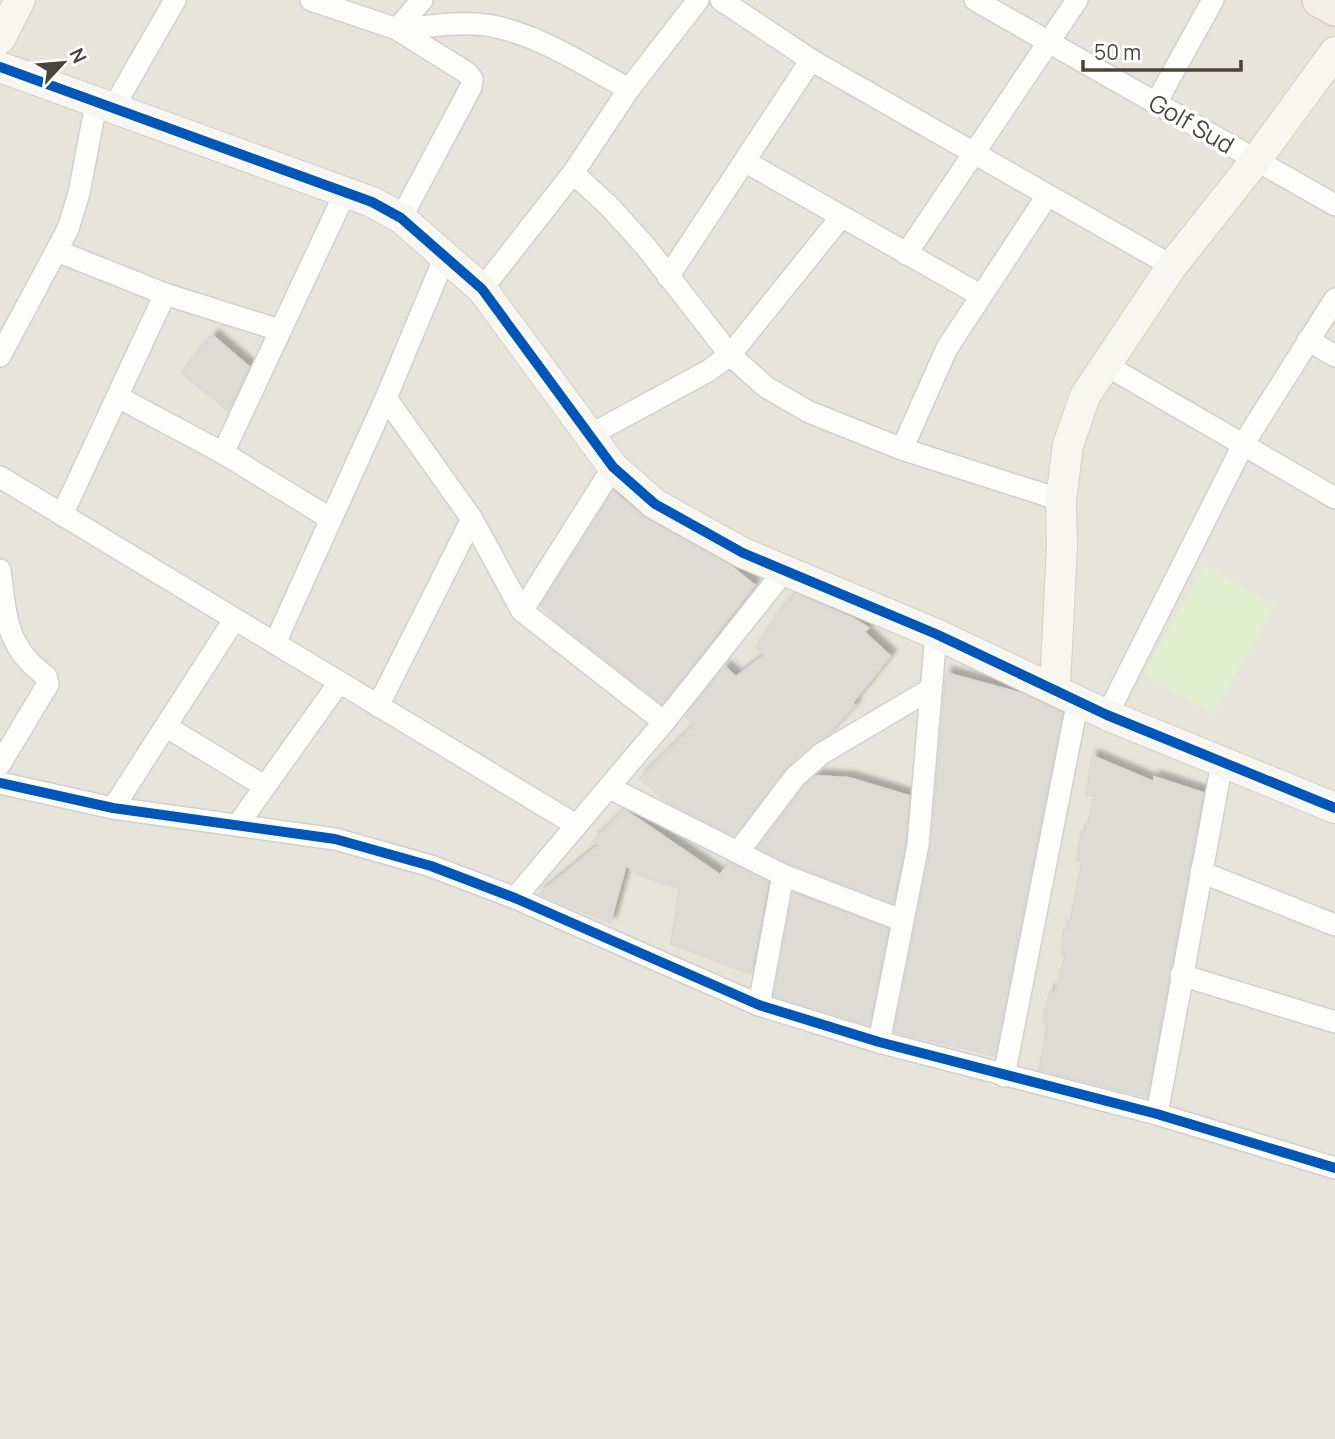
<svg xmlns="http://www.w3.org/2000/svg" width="1335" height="1439" viewBox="0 0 1335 1439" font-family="Manrope,sans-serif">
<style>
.residential{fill:#e7e4dc}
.green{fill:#e1eecf}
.building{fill:#dedbd6;stroke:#dcd9d4;stroke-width:2;filter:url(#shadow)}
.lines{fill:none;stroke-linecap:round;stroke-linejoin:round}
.street-casing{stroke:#d2d0cb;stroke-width:24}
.secondary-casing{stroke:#d3cfc5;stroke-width:32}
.primary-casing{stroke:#d6cebb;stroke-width:36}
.street{stroke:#fdfdfc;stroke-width:21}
.secondary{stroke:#f7f6f1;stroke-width:30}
.primary{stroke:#f2efe6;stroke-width:33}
.cycleway-casing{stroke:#fff;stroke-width:15}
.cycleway{stroke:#0057b8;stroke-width:10}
.labels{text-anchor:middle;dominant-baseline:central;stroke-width:7;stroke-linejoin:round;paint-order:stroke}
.street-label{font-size:24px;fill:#4b4439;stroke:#fff}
</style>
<defs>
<filter id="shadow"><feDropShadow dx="6" dy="-6" stdDeviation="2" flood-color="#0004"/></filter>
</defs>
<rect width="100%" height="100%" fill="#f4f2ee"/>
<!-- residential -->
<rect class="residential" x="0" y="0" width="1335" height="1439"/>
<!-- green -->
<polygon class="green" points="1205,565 1275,606 1213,714 1143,674"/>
<!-- building -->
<g class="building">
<polygon points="213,336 249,367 228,411 182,373"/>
<polygon points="613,491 646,519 731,566 754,585 662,704 556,621 541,605"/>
<polygon points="796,594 854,619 868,628 864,632 890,656 852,703 855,705 825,736 785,769 734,836 668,803 640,778 695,725 685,717 725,667 736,677 765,655 756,648 775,618"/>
<polygon points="946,673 1020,693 1062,713 995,1056 894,1032 931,848"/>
<polygon points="1092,756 1154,782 1154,777 1203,793 1147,1097 1039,1070 1047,1024 1042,1023 1050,991 1055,993 1065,956 1061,955 1064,928 1068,929 1082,862 1077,860 1081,832 1086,833 1093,796 1086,795"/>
<polygon points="816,776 849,778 909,796 905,843 893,903 788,863 758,848 805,786"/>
<polygon points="625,810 720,875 730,863 768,882 751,974 671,944 679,888 641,876 626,865 610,923 539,894 599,845 593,841"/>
<polygon points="793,893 888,929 869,1025 774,996"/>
</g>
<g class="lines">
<defs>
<g id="street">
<polyline points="311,0 397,29 467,73 472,79 471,87 401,218"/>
<polyline points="721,0 811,60 1172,266"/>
<polyline points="975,0 1335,205"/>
<path d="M397,29C430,27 468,19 501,28C546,39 589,68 629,89"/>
<polyline points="397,29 422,0"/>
<polyline points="1156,103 1213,0"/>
<polyline points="112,110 175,0"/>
<polyline points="746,162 980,295"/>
<polyline points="573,173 609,206 646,247 730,355 766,387 809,412 902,449 1061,500"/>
<polyline points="57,251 165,294 279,330"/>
<polyline points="906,254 1077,0"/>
<polyline points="668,277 811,60"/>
<polyline points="482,289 573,173 629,89 698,0"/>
<polyline points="1308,340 1335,356"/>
<polyline points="0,356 68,229 79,193 96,104"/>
<polyline points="1104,364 1335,498"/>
<polyline points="118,397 223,453 331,519"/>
<polyline points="386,398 472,519 522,611 664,722"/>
<polyline points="590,435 708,371 730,355 841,217"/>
<polyline points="902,449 947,348 1047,196"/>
<polyline points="223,453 345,193"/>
<polyline points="0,477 576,825"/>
<polyline points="62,515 165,294"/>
<path d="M0,570C6,616 6,648 46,676L48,684L0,764"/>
<polyline points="522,611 613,467"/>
<polyline points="275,643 386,398 446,254"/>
<polyline points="378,706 472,519"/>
<polyline points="1107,715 1244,443 1335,299"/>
<polyline points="167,727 264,786"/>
<polyline points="0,783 113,808 335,839 431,866 515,898 759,1005 879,1042 1157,1114 1335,1168"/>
<polyline points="610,788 783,875 901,920"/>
<polyline points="113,808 234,620"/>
<polyline points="239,823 338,684"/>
<polyline points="738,852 795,777 821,754 929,690"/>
<polyline points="1201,872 1335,925"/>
<polyline points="515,898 664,722 785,570"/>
<polyline points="1181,975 1335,1022"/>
<polyline points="759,1005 783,875"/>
<polyline points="879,1042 918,845 936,634"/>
<polyline points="1004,1076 1078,700"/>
<polyline points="1157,1114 1222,763"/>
</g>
<g id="secondary">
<polyline points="0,39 20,0"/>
<polyline points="0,67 372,202 401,218 482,289 613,467 655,504 743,553 936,634 1107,715 1335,808"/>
<polyline points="1055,687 1062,546 1061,500 1068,445 1085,396 1172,266 1256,160 1335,52"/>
</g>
<polyline id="primary" points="1319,0 1335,9"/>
</defs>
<!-- street casing -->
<use href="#street" class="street-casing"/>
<!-- secondary casing -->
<use href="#secondary" class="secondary-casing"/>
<!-- primary casing -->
<use href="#primary" class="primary-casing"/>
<!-- street -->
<use href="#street" class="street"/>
<!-- secondary -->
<use href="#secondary" class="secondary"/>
<!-- primary -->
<use href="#primary" class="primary"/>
<defs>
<g id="cycleway">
<polyline points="0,67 372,202 401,218 482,289 613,467 655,504 743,553 936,634 1107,715 1335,808"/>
<polyline points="0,783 113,808 335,839 431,866 515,898 759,1005 879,1042 1157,1114 1335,1168"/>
</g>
</defs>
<!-- cycleway casing -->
<use href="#cycleway" class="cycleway-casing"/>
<!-- cycleway -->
<use href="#cycleway" class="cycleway"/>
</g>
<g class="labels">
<!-- street labels -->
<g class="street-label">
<text transform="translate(1192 123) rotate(30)">Golf Sud</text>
</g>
</g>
<!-- north arrow -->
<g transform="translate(63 63) rotate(64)" stroke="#ffffff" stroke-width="5" paint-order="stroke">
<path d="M0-5L12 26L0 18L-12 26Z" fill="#4b4439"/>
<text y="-10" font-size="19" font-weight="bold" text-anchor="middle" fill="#4b4439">N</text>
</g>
<!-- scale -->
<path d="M1083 60v10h158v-10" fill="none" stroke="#4b4439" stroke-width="3.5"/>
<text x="1094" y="60" font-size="21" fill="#4b4439" stroke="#ffffff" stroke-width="5" paint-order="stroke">50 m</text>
</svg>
